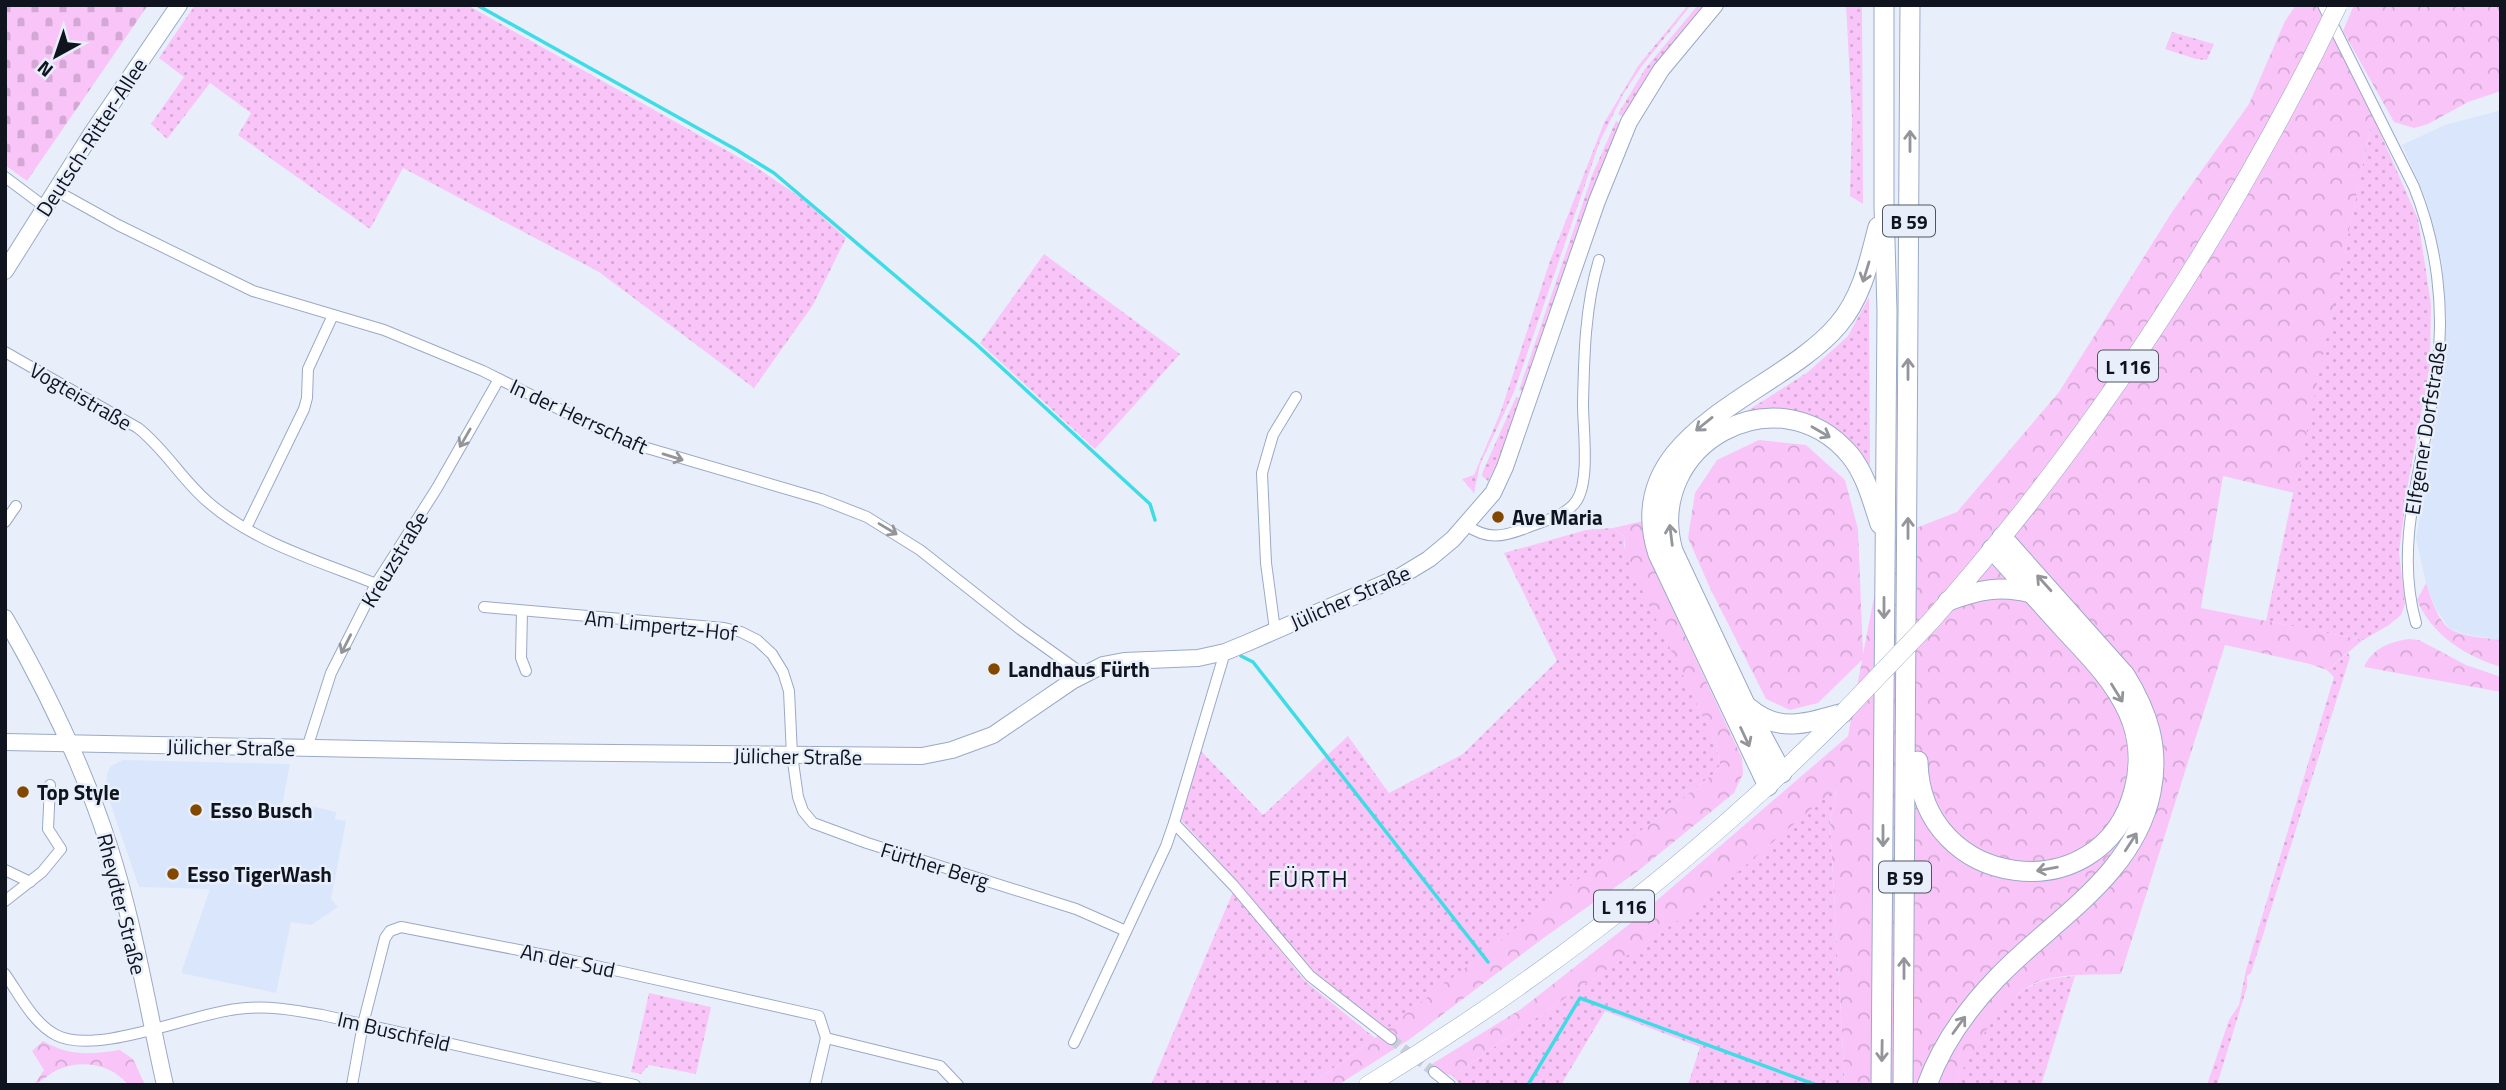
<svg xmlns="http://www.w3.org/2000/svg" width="2506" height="1090" viewBox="0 0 2506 1090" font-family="'Titillium Web',sans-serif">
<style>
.built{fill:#dae6fc}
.grass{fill:url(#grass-dots)}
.forest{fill:url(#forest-crowns)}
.cemetery{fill:url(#cemetery-stones)}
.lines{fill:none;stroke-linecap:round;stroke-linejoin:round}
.stream{stroke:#3fdce6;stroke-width:3.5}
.street-tunnel{stroke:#c7ceda;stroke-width:10;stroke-dasharray:10 5;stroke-linecap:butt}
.street-casing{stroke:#9ba9c7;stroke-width:12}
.secondary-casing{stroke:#9ba9c7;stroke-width:18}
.primary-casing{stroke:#9ba9c7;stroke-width:19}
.highway-casing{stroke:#9ba9c7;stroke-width:21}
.street{stroke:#fff;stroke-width:10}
.secondary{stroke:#fff;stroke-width:16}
.primary{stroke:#fff;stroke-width:18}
.highway{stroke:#fff;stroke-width:19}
.primary-bridge-casing{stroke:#9ba9c7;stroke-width:19;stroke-linecap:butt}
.primary-bridge{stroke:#fff;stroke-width:18}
.oneway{stroke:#93959a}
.poi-dot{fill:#834700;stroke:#e8effb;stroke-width:2.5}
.labels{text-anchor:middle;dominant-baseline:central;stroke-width:5;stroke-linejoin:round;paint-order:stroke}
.shield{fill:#e8effb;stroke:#505661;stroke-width:2}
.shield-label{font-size:19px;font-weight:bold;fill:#0f141f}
.street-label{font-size:21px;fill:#0f141f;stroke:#e8effb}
.poi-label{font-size:21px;font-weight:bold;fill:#0f141f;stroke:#e8effb;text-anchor:start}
.quarter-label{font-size:24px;letter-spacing:2px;fill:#0f141f;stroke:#e8effb}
</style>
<defs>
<pattern id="grass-dots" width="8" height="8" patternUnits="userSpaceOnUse" patternTransform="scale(1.75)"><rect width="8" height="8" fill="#f9c5f8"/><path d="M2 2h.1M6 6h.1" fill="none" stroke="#d4a8d4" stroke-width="1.8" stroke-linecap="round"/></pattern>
<pattern id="forest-crowns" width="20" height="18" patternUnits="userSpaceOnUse" patternTransform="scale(1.75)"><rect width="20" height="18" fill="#f9c5f8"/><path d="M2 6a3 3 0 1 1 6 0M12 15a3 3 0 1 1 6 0" fill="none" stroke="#d4a8d4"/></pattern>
<pattern id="cemetery-stones" width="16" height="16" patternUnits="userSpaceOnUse" patternTransform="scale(1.75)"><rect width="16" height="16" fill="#f9c5f8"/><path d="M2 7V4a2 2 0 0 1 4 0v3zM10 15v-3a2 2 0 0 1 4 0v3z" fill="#d4a8d4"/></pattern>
</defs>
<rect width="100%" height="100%" fill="#e8effb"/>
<!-- built -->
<g class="built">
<polygon points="2501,110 2501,640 2464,634 2449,628 2436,609 2426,583 2416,539 2443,371 2446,322 2442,262 2426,199 2402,145 2445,125"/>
<polygon points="123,760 290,764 282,806 305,811 307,805 336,812 335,819 346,821 331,899 338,907 311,925 291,922 276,993 181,973 210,889 139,887 106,791 107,774 111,766"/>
</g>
<!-- grass -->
<g class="grass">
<polygon points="195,5 467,5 756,167 801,198 846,238 813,305 754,388 599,272 403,168 370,229 238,135 251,113 210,83 167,139 151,124 184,77 159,58"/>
<polygon points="1688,5 1691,5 1642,66 1624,93 1600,141 1514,392 1480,465 1474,493 1462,479 1474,475 1501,411 1550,261 1604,123 1638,66"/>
<polygon points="1698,5 1707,5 1624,117 1618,114 1645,69"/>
<polygon points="1846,5 1862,5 1863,204 1850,196 1852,119"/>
<polygon points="2172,32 2214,44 2207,60 2196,59 2165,49"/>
<polygon points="2373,117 2418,219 2431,304 2430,366 2408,484 2399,552 2405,604 2401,615 2389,625 2363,640 2266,621"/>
<polygon points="1616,121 1621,124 1525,392 1519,390 1593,173"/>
<polygon points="1044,254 1180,354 1095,449 980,343"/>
<polygon points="1869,297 1870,466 1845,436 1802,413 1747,411 1808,372 1848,336"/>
<polygon points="1516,397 1523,398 1508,441 1488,481 1482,476 1483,471"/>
<polygon points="1613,528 1624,536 1624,546 1716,744 1720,764 1716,772 1388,1029 1326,984 1306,966 1225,868 1180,819 1201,751 1263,815 1348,736 1389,793 1463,754 1557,661 1504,553 1586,530"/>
<polygon points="2348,653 2350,657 2251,973 2247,976 2247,987 2217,1085 2207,1085 2229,1020 2239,1005 2246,970 2334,677 2327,670"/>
<polygon points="1837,786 1830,823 1845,1085 1688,1085 1700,1047 1605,1011 1561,1085 1461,1085 1452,1076 1697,907"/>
<polygon points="1233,892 1305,981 1375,1038 1310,1085 1151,1085"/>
<path d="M2075,976L2041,1085H1954C1974,1049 1997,999 2037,983C2049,978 2063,977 2075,976Z"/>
<polygon points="649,993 711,1007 696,1074 649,1065 641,1074 631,1072"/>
</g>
<!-- forest -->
<g class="forest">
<path d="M2296,5H2320L2373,117L2294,493L2223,476L2201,608L2363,640L2327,670L2310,664L2225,645L2121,974C2095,975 2065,973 2040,981C2001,995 1973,1051 1954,1085H1845L1830,823L1837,787L1696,908L1452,1076L1427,1067L1521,1009L1627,926L1848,736L1862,660L1818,703L1790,710L1766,699L1710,588L1688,538L1695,493L1717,460L1759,440L1806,445L1845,480L1858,529L1863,654L1885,540L1957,512L2059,392L2172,212L2249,104L2285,21Z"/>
<polygon points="2354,5 2501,5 2501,91 2468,102 2428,124 2414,128 2394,122 2343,31"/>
<polygon points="1643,521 1651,563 1742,758 1743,774 1734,793 1638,871 1545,937 1410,1039 1338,1085 1310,1085 1375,1038 1716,772 1720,764 1716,744 1626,557 1624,536 1613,528"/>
<path d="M2426,583C2431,597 2437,620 2450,629C2463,637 2486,638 2501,640V667C2465,656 2432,635 2417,600Z"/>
<path d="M2409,639L2419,640L2466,665L2501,677V692L2364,667C2373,648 2389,642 2409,639Z"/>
<path d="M43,1041C71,1057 90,1054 120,1050L133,1059L145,1085H128C112,1064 81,1059 57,1070C49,1074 42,1081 34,1085L44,1070L32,1051Z"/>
</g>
<!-- cemetery -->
<polygon class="cemetery" points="5,5 148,5 27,181 5,165"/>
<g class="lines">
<!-- stream -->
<g class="stream">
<polyline points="477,5 735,149 774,173 977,345 1150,504 1155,520"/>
<polyline points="1241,656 1253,662 1488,962"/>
<polyline points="1528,1085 1580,998 1816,1085"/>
</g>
<!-- street-tunnel -->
<polyline class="street-tunnel" points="1391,1039 1434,1072"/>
<defs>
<g id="street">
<path d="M2323,5L2414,187C2437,244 2445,309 2437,370C2427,454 2392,539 2416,623"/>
<polyline points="5,177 45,207"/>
<polyline points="55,190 118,225 253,291 384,330 483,371 623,441 821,499 867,517 920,550 1020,629 1083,674"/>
<path d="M5,352L138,428C165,449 182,480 208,502C255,543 319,561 376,584"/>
<polyline points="5,522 16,506"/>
<path d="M1466,525C1487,540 1503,537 1526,528C1543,521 1567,516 1577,500C1590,479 1583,429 1583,404C1584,356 1585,306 1599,260"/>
<polyline points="246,528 304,409 307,398 308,369 333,315"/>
<polyline points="484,607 724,628 741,632 757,640 772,654 783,672 789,691 792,755 798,797 803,811 813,823 867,843 1076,909 1126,931"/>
<polyline points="522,611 521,658 526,671"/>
<polyline points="1275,630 1266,563 1262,473 1273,435 1296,397"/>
<polyline points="1225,652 1174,823 1234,886 1310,976 1391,1039"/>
<polyline points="307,748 331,673 376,584 437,488 499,379"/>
<polyline points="5,870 30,882"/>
<polyline points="5,901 42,872 61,849 48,829 50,785"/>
<path d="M5,974C19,994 33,1023 56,1035C96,1056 191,1014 237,1009C266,1005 294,1010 322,1015L635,1085"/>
<polyline points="1074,1043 1166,846 1174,823"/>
<polyline points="1434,1072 1450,1085"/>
<polyline points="352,1085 363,1024 385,938 390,931 401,927 565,959 819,1016 826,1038"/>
<polyline points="815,1085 826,1038 940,1066 958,1085"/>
</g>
<g id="secondary">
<polyline points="5,271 92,133 179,5"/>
<path d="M5,618C47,691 83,765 109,846C134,923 147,1005 165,1085"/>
<polyline points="5,742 516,752 922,756 952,750 993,735 1072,681 1103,665 1124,661 1198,658 1225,652 1247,643 1401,576 1429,559 1453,539 1493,493 1505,467 1597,201 1629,122 1661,70 1715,5"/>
</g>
<g id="primary">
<path d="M1931,621C2082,451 2209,258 2313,56"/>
<path d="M1368,1085C1539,981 1702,855 1843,713"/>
</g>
<g id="highway">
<path d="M1948,601C1978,590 2000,585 2031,593"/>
<path d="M1749,708C1779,734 1809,723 1843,713"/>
<path d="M1918,761C1920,890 2102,914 2134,790C2141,764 2139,736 2128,712C2113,679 2087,654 2063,628C2039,602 2016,575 1992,549"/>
<path d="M1782,773L1746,706L1673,551C1643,444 1778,370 1850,455C1866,475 1872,500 1880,524"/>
<path d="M1768,786L1658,554C1618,431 1778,396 1838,325C1862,297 1869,262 1878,227"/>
<polyline points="1881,1085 1887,311 1884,206 1884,5"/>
<polyline points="1903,1085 1910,5"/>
<path d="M1927,1085C1942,1044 1967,1009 1997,978C2052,920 2134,876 2151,792C2160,748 2148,712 2125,675L2002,537"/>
</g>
</defs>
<!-- street casing -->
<use href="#street" class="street-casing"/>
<!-- secondary casing -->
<use href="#secondary" class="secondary-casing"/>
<!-- primary casing -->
<use href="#primary" class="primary-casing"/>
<!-- highway casing -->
<use href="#highway" class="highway-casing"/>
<!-- street -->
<use href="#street" class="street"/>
<!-- secondary -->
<use href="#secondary" class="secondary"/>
<!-- primary -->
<use href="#primary" class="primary"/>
<!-- highway -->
<use href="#highway" class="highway"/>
<defs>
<g id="primary-bridge">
<polyline points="2313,56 2338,5"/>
<polyline points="1843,713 1931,621"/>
</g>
</defs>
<!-- primary-bridge casing -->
<use href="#primary-bridge" class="primary-bridge-casing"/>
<!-- primary-bridge -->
<use href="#primary-bridge" class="primary-bridge"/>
</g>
<!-- one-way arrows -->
<defs><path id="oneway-shaft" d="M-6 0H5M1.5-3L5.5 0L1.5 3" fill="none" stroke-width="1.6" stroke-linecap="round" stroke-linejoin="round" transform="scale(1.75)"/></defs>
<g class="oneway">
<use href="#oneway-shaft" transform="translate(1910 141) rotate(-90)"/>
<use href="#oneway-shaft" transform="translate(1866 272) rotate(107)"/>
<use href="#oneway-shaft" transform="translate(1908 369) rotate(-90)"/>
<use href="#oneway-shaft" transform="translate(1704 424) rotate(141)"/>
<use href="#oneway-shaft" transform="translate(1821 432) rotate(30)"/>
<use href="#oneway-shaft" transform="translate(465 438) rotate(120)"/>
<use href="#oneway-shaft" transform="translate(673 457) rotate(17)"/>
<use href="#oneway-shaft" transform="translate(1908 528) rotate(-90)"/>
<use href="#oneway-shaft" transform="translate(888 529) rotate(31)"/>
<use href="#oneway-shaft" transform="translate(1671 535) rotate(-97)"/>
<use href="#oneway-shaft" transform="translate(2044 583) rotate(-132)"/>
<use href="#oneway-shaft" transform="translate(1884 608) rotate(90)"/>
<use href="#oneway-shaft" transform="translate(346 644) rotate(117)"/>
<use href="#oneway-shaft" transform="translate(2117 693) rotate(58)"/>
<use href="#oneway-shaft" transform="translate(1745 737) rotate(65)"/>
<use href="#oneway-shaft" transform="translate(1883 836) rotate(90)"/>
<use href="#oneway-shaft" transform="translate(2131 842) rotate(-57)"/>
<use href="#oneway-shaft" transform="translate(2047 869) rotate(170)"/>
<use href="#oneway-shaft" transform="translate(1904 968) rotate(-90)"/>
<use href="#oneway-shaft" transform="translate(1959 1025) rotate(-54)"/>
<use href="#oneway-shaft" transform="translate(1882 1051) rotate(91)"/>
</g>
<!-- markers -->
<g class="poi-dot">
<circle cx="1498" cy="517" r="7"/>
<circle cx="994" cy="669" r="7"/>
<circle cx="23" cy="792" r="7"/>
<circle cx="196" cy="810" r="7"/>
<circle cx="173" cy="874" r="7"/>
</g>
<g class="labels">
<!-- shield labels -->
<g class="shield">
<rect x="1883" y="205.5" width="52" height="31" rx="5"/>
<rect x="2098" y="350.5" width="60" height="31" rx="5"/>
<rect x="1879" y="861.5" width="52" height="31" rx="5"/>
<rect x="1594" y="890.5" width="60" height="31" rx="5"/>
</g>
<g class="shield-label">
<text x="1909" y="221">B 59</text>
<text x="2128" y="366">L 116</text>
<text x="1905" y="877">B 59</text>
<text x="1624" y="906">L 116</text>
</g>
<!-- street labels -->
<g class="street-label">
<text transform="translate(91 137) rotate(-57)">Deutsch-Ritter-Allee</text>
<text transform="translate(81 396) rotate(30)">Vogteistraße</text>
<text transform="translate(579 416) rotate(25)">In der Herrschaft</text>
<text transform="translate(2425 428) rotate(-81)">Elfgener Dorfstraße</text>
<text transform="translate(394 559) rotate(-59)">Kreuzstraße</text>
<text transform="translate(1350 597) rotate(-24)">Jülicher Straße</text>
<text transform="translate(661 625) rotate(6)">Am Limpertz-Hof</text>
<text transform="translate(231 747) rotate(1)">Jülicher Straße</text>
<text transform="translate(798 756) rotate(1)">Jülicher Straße</text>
<text transform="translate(935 865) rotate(17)">Fürther Berg</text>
<text transform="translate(122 904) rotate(76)">Rheydter Straße</text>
<text transform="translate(568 960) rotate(12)">An der Sud</text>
<text transform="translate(394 1031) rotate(13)">Im Buschfeld</text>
</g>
<!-- poi labels -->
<g class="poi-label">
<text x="1512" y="517">Ave Maria</text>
<text x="1008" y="669">Landhaus Fürth</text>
<text x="37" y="792">Top Style</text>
<text x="210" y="810">Esso Busch</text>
<text x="187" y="874">Esso TigerWash</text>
</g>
<!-- quarter labels -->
<g class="quarter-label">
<text x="1309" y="878">FÜRTH</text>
</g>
</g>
<!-- border -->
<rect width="2506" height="1090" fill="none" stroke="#0f141f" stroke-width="14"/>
<!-- north arrow -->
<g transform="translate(56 56) rotate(220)" stroke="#e8effb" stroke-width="5" paint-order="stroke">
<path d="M0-5L12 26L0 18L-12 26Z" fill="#0f141f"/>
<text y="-10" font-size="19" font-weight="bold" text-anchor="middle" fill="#0f141f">N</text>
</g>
</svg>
